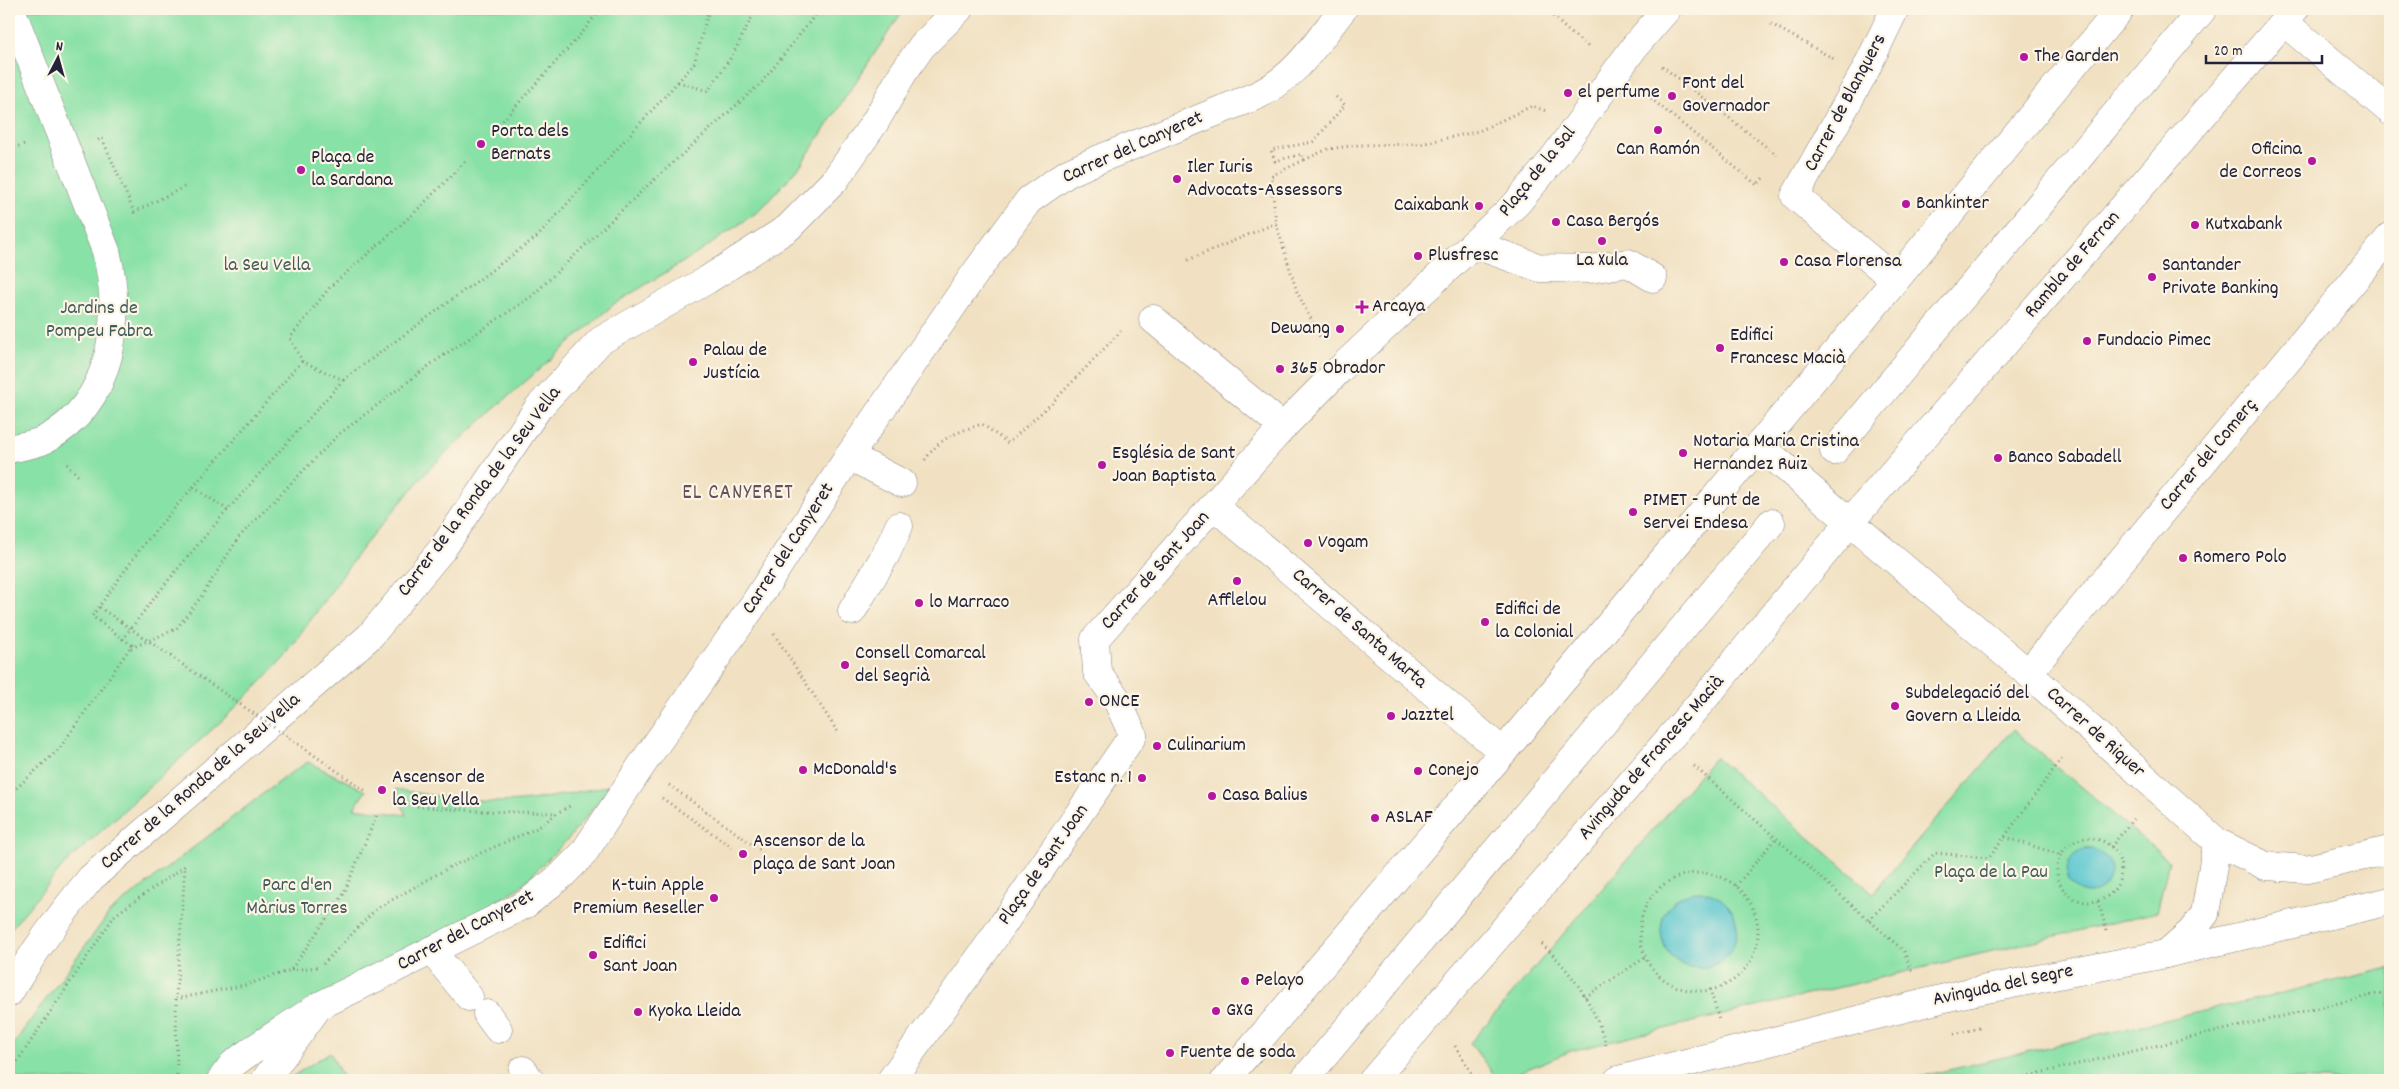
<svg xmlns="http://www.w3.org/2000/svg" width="2399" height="1089" viewBox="0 0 2399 1089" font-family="Dekko,sans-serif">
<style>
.green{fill:#88e1a6;stroke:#558270;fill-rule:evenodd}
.water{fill:#5ac7d0;stroke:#3e7486}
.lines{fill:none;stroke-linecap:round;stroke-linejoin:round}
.pedestrian-casing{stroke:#8a827e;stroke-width:29}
.minor-casing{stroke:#8a827e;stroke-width:29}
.tertiary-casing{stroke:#8a827e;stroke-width:29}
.primary-casing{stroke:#8a827e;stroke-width:29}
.path{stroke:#8a827e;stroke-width:3;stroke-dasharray:1 4;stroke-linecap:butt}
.pedestrian{stroke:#fff;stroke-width:28}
.minor{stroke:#fff;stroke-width:28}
.tertiary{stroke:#fff;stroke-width:28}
.primary{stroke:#fff;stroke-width:28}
.path-bridge{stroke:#8a827e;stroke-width:3;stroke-dasharray:1 4;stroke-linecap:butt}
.poi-dot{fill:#b5179e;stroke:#fcf5e5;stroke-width:2}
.labels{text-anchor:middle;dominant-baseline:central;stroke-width:4.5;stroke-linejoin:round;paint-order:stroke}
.poi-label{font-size:20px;fill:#22223b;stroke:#fcf5e5;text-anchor:start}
.street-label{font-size:20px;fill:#22223b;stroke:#fcf5e5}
.park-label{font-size:20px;fill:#415b5b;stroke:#fcf5e5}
.neighbourhood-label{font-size:21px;letter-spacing:1px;fill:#63515b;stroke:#fcf5e5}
</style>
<rect width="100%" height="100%" fill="#fcf5e5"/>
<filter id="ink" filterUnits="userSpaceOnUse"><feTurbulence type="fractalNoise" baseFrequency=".02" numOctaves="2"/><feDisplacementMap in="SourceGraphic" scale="10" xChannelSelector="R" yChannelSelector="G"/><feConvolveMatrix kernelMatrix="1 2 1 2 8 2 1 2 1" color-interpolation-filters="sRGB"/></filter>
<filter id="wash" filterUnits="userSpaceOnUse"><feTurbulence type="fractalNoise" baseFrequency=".0096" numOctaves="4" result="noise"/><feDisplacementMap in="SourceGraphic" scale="20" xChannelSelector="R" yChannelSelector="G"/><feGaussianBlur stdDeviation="1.12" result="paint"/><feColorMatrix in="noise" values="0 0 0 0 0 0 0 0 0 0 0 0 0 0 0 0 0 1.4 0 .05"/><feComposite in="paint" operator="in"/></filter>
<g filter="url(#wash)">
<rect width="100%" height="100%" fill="#f1e1c2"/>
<!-- green -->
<g class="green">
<polygon points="9,9 904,9 800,166 760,210 701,251 614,304 494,409 429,469 362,548 285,656 262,681 229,714 64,865 9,931"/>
<path d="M2013,730L2169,861L2157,912L1571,1051L1501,1080H1498L1470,1043L1715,757L1873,893ZM2084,849H2091L2076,889C2063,875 2067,857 2084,849ZM1699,892C1713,894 1721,899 1731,909L1726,957C1706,972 1688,971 1669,955Z"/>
<path d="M308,762L366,791L354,808L406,815L396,789C431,796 464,801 499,802C536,802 575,792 612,785L569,838L519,888L402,958L210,1080H9V1053L22,1032L110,912L286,776Z"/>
<polygon points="2390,968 2390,1080 1905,1080"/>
<polygon points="330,1052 344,1080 287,1080"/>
</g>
<!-- water -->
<g class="water">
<circle cx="2089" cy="871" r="22"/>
<circle cx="1699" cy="930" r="38"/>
</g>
</g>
<g filter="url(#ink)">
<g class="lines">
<defs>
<g id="pedestrian">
<polyline points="1473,244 1540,268 1590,269 1628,263 1653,278"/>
<polyline points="1153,319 1283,427"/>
<polyline points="1834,451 2203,9"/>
<polyline points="849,456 902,483"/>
<polyline points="1214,506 1503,752"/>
<polyline points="852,611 886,554 899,526"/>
<polyline points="431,950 469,997"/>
<polyline points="487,1014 498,1029"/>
<polyline points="523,1070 530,1080"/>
<polyline points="265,1080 319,1006"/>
<polyline points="891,1080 986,949 1133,735 1116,698 1097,672 1095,639 1283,427 1339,370 1517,203 1550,163 1635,46 1667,9"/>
<polyline points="1304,1080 1771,523"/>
</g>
<g id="minor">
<polyline points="1895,9 1865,71 1795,196 1895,280"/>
<polyline points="2284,22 2390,111"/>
<polyline points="1759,445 2120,9"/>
<path d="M9,449C20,446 35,445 46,439C114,402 123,319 106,251L11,9"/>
<polyline points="2028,673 2390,237"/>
<path d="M9,993C33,952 60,915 91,878L370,636L443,548L538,408L600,341L707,280L788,228L835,180L875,122L903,73L922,46L959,9"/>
<path d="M221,1080L233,1064L252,1050L319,1006L526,904L563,874L583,854L641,766L754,604L849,456L976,272L1029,200L1068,173L1097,160L1258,95C1298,75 1316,43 1343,9"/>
<polyline points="1373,1080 1708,694 1850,522 2295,9"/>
</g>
<polyline id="tertiary" points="2166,954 2191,932 2205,914 2217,842"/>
<g id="primary">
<polyline points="1225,1080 1503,752 1759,445 2028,673 2217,842 2266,866 2307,869 2390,850"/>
<polyline points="1618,1080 1961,994 2166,954 2390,901"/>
</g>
</defs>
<!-- pedestrian casing -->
<use href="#pedestrian" class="pedestrian-casing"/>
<!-- minor casing -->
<use href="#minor" class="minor-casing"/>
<!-- tertiary casing -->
<use href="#tertiary" class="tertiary-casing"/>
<!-- primary casing -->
<use href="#primary" class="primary-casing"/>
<!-- path -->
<g class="path">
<polyline points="1546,9 1566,29 1590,48"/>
<polyline points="1771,24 1834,59"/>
<polyline points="1662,66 1777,155"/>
<polyline points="678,82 708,91 732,56 756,9"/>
<polyline points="1643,92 1757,185 1765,176"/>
<polyline points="1336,97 1345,105 1313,142 1271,150 1275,161 1302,154 1304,160 1328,149 1358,145 1420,144 1479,131 1532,106 1546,111"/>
<polyline points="496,128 582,33 600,9"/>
<polyline points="98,140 102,138 134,212 184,187"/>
<polyline points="9,150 27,143"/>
<polyline points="1304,160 1271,176 1276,223 1297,292 1321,339"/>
<polyline points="1188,260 1276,223"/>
<polyline points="343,380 538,236 694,64 709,9"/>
<path d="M925,460C939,438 957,432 982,424L1008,443L1052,403L1121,331"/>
<polyline points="67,464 79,477"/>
<polyline points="193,487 302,361"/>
<polyline points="99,607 92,616 123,639"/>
<polyline points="121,622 99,607 143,545 193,487 228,510"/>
<polyline points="774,634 839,734"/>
<polyline points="131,648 176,629 201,597 239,537 338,435 431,364 532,296 644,189 762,82 820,9"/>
<polyline points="1694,766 1904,951 1912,972"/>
<polyline points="669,785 760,850"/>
<path d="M9,795L59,749L132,645L123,639C190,548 268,465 343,380L302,361L290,338L330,287L413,214L467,160"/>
<polyline points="662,798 733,848"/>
<polyline points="402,805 478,811 556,813"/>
<polyline points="2005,837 2061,855"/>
<circle cx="2089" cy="870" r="32"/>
<polyline points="2111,847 2133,819"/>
<circle cx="1699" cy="932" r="59"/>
<polyline points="1736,886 1776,838"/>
<polyline points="2098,901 2107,932"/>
<polyline points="1869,920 1935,853 1989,858 2062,758"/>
<path d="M1542,944C1574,974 1595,1006 1607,1048"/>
<polyline points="323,964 376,909 450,867 539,827 557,813 572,805"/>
<polyline points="291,970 318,967"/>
<polyline points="1710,989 1719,1020"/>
<polyline points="1585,997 1646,957"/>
<polyline points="176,999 249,984 291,970 343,895 378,812"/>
<polyline points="1954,1034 1980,1028"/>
<polyline points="1455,1046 1476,1080"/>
<polyline points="9,1074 115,915 185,866"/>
<polyline points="177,1080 176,999 185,866"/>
<polyline points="2010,1080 2390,991"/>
</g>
<!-- pedestrian -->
<use href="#pedestrian" class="pedestrian"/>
<!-- minor -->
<use href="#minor" class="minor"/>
<!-- tertiary -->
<use href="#tertiary" class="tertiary"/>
<!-- primary -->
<use href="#primary" class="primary"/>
<!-- path-bridge -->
<polyline class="path-bridge" points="121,622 366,791"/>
</g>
</g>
<!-- markers -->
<g class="poi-dot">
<circle cx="2024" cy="57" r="5"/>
<circle cx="1568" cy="93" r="5"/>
<circle cx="1672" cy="96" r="5"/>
<circle cx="1658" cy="130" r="5"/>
<circle cx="481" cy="144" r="5"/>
<circle cx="2312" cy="161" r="5"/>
<circle cx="301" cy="170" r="5"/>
<circle cx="1177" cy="179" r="5"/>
<circle cx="1906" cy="204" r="5"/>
<circle cx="1479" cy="206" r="5"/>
<circle cx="1556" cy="222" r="5"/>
<circle cx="2195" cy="225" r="5"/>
<circle cx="1602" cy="241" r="5"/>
<circle cx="1418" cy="256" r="5"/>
<circle cx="1784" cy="262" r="5"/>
<circle cx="2152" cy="277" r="5"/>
<path d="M1359.5 299.5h5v5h5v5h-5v5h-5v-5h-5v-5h5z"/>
<circle cx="1340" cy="329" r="5"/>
<circle cx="2087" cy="341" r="5"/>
<circle cx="1720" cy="348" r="5"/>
<circle cx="693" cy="362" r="5"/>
<circle cx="1280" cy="369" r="5"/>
<circle cx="1683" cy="453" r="5"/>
<circle cx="1998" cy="458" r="5"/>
<circle cx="1102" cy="465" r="5"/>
<circle cx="1633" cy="512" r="5"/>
<circle cx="1308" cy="543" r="5"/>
<circle cx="2183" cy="558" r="5"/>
<circle cx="1237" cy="581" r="5"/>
<circle cx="919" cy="603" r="5"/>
<circle cx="1485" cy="622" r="5"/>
<circle cx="845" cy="665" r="5"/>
<circle cx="1089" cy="702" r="5"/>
<circle cx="1895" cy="706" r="5"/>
<circle cx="1391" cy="716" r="5"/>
<circle cx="1157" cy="746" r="5"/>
<circle cx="803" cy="770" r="5"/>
<circle cx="1418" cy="771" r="5"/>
<circle cx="1142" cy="778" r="5"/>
<circle cx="382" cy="790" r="5"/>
<circle cx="1212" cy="796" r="5"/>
<circle cx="1375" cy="818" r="5"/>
<circle cx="743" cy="854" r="5"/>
<circle cx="714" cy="898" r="5"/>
<circle cx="593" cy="955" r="5"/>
<circle cx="1245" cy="981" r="5"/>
<circle cx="1216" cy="1011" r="5"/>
<circle cx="638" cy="1012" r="5"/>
<circle cx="1170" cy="1053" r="5"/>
</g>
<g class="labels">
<!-- poi labels -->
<g class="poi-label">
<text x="2034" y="57">The Garden</text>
<text x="1682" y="84">Font del<tspan x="1682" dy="23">Governador</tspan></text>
<text x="1578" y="93">el perfume</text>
<text x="491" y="132">Porta dels<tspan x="491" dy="23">Bernats</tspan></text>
<text x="1658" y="150" text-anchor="middle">Can Ramón</text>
<text x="2302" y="150" text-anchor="end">Oficina<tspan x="2302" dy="23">de Correos</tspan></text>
<text x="311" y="158">Plaça de<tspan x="311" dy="23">la Sardana</tspan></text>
<text x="1187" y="168">Iler Iuris<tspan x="1187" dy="23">Advocats-Assessors</tspan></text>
<text x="1916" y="204">Bankinter</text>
<text x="1469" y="206" text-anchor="end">Caixabank</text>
<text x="1566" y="222">Casa Bergós</text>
<text x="2205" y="225">Kutxabank</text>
<text x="1428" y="256">Plusfresc</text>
<text x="1602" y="261" text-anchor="middle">La Xula</text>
<text x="1794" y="262">Casa Florensa</text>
<text x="2162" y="266">Santander<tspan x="2162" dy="23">Private Banking</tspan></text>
<text x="1372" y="307">Arcaya</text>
<text x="1330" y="329" text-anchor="end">Dewang</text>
<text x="1730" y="336">Edifici<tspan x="1730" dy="23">Francesc Macià</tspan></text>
<text x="2097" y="341">Fundacio Pimec</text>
<text x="703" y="351">Palau de<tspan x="703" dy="23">Justícia</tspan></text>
<text x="1290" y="369">365 Obrador</text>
<text x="1693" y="442">Notaria Maria Cristina<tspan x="1693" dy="23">Hernandez Ruiz</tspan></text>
<text x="1112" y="454">Església de Sant<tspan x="1112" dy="23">Joan Baptista</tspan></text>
<text x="2008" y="458">Banco Sabadell</text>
<text x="1643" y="501">PIMET - Punt de<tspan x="1643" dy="23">Servei Endesa</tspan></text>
<text x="1318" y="543">Vogam</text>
<text x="2193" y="558">Romero Polo</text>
<text x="1237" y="601" text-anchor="middle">Afflelou</text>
<text x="929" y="603">lo Marraco</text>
<text x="1495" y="610">Edifici de<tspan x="1495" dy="23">la Colonial</tspan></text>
<text x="855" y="654">Consell Comarcal<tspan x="855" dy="23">del Segrià</tspan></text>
<text x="1905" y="694">Subdelegació del<tspan x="1905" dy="23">Govern a Lleida</tspan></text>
<text x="1099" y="702">ONCE</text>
<text x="1401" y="716">Jazztel</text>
<text x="1167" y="746">Culinarium</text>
<text x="813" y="770">McDonald's</text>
<text x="1428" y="771">Conejo</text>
<text x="392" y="778">Ascensor de<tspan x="392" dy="23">la Seu Vella</tspan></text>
<text x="1132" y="778" text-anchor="end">Estanc n. 1</text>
<text x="1222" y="796">Casa Balius</text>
<text x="1385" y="818">ASLAF</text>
<text x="753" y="842">Ascensor de la<tspan x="753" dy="23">plaça de Sant Joan</tspan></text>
<text x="704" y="886" text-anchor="end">K-tuin Apple<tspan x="704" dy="23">Premium Reseller</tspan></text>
<text x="603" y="944">Edifici<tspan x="603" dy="23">Sant Joan</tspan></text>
<text x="1255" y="981">Pelayo</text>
<text x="1226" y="1011">GXG</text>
<text x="648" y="1012">Kyoka Lleida</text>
<text x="1180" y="1053">Fuente de soda</text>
</g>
<!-- street labels -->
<g class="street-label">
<text transform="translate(1846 103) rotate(-62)">Carrer de Blanquers</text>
<text transform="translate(1133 148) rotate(-24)">Carrer del Canyeret</text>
<text transform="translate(1538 172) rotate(-51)">Plaça de la Sal</text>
<text transform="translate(2073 265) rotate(-49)">Rambla de Ferran</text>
<text transform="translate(2209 455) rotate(-50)">Carrer del Comerç</text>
<text transform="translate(480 492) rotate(-53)">Carrer de la Ronda de la Seu Vella</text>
<text transform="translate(789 549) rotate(-57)">Carrer del Canyeret</text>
<text transform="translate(1156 571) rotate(-48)">Carrer de Sant Joan</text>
<text transform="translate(1359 629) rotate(41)">Carrer de Santa Marta</text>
<text transform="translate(2095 733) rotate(42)">Carrer de Riquer</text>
<text transform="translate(1652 758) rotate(-49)">Avinguda de Francesc Macià</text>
<text transform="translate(201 782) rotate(-41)">Carrer de la Ronda de la Seu Vella</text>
<text transform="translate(1044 865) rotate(-55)">Plaça de Sant Joan</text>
<text transform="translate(466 931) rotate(-28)">Carrer del Canyeret</text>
<text transform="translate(2003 986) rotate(-12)">Avinguda del Segre</text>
</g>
<!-- park labels -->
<g class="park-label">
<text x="267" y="266">la Seu Vella</text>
<text x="99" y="309">Jardins de<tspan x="99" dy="23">Pompeu Fabra</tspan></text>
<text x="1991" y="873">Plaça de la Pau</text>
<text x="297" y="886">Parc d'en<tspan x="297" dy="23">Màrius Torres</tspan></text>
</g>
<!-- neighbourhood labels -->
<g class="neighbourhood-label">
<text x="738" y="494">EL CANYERET</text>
</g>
</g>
<!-- margin -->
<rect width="2399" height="1089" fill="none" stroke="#fcf5e5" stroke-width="30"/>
<!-- north arrow -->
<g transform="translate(58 58) rotate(6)" stroke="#fcf5e5" stroke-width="4" paint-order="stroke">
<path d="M0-4L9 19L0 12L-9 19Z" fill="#22223b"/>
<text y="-8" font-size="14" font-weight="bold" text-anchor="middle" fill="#22223b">N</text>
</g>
<!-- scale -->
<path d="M2206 55v8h116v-8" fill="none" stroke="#22223b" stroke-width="2.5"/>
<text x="2214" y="55" font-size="15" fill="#22223b" stroke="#fcf5e5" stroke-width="4" paint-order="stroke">20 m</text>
</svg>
